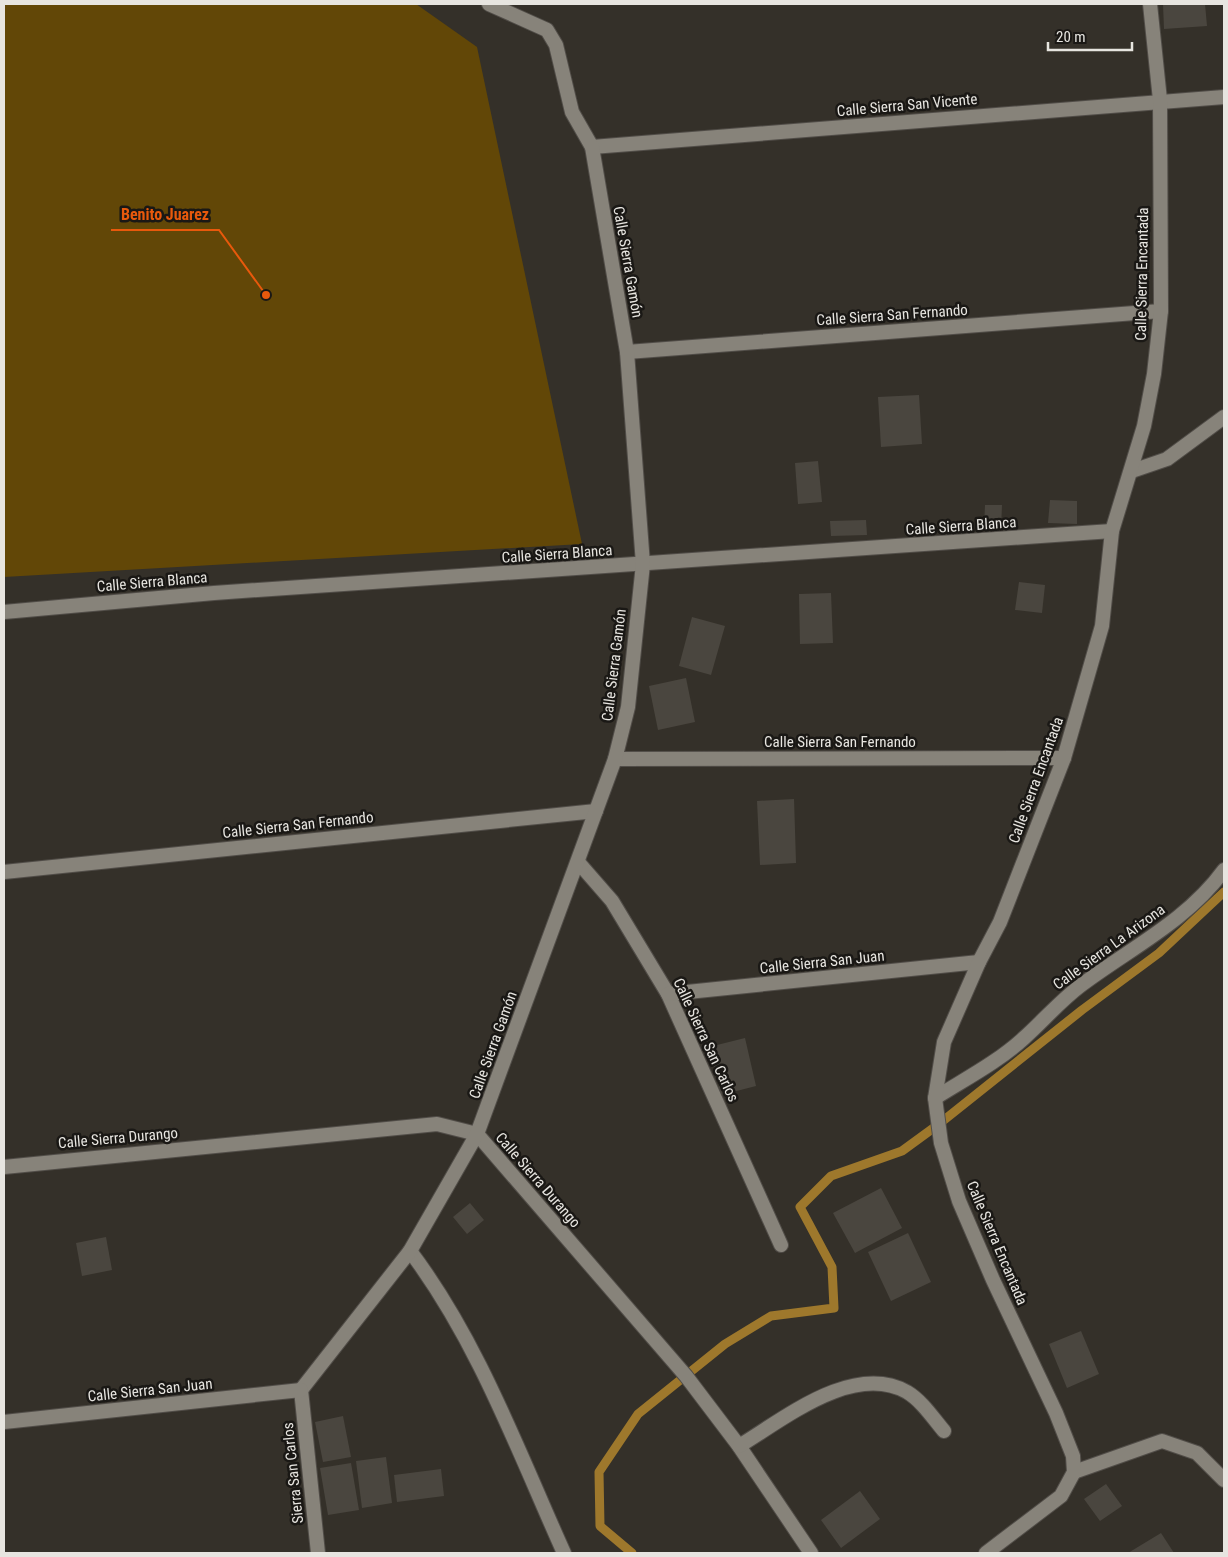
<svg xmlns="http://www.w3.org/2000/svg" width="1228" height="1557" viewBox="0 0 1228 1557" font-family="'Roboto Condensed',sans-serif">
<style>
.green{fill:#624707}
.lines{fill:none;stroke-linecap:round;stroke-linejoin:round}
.stream{stroke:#9e782c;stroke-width:9}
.building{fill:#4a463f}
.minor-casing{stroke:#514d48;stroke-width:16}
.minor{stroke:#87837a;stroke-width:14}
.labels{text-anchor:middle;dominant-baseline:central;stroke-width:5;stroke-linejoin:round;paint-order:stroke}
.street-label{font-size:15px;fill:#e7e5e0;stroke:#1a1815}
.leader{fill:none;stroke:#e8590c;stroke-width:2}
.callout-dot{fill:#e8590c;stroke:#1a1815;stroke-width:2}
.callout-label{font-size:16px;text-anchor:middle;font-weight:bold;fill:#e8590c;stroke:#1a1815;stroke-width:5;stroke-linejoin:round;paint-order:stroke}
</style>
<rect width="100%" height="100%" fill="#343029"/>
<!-- green -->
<polygon class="green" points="4,4 416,4 477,47 582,544 4,577"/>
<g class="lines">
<!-- stream -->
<polyline class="stream" points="632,1553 600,1526 599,1472 638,1414 725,1344 771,1316 834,1308 832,1267 800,1207 831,1176 902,1151 939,1124 1082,1010 1159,953 1224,892"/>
</g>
<!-- building -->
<g class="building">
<polygon points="1163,4 1205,4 1207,26 1164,29"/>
<polygon points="919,395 922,444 881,447 878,397"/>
<polygon points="818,461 822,502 798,504 795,463"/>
<polygon points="1050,500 1077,501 1077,524 1048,523"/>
<polygon points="985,505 1002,505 1001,529 984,529"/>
<polygon points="866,520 867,535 831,536 830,521"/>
<polygon points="1019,582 1045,585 1042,613 1015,610"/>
<polygon points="831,593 833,643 800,644 799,594"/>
<polygon points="692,617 725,626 711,675 679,666"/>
<polygon points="686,678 695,722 658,730 649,686"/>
<polygon points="794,799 796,863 760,865 757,801"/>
<polygon points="745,1038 756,1086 721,1095 709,1047"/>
<polygon points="881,1188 902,1228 855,1253 833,1213"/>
<polygon points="470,1203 484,1220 467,1234 453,1217"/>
<polygon points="908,1233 931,1282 891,1301 868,1252"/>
<polygon points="106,1237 112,1270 82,1276 76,1243"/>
<polygon points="1081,1331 1099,1374 1067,1388 1049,1344"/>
<polygon points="343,1416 351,1457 323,1462 315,1422"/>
<polygon points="386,1457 392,1503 362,1508 356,1461"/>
<polygon points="351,1463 359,1510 328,1515 320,1468"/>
<polygon points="441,1469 444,1496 397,1502 394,1475"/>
<polygon points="1106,1484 1122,1506 1100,1521 1084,1499"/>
<polygon points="860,1491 880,1519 841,1548 821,1520"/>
<polygon points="1161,1533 1174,1553 1128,1553"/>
</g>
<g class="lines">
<defs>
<g id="minor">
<polyline points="592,147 1224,97"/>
<polyline points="627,352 1161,311"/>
<polyline points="1132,471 1167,459 1224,417"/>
<polyline points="4,612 214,593 1112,531"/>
<polyline points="615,759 1064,758"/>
<polyline points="578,862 612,901 668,994 781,1245"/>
<polyline points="4,872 596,811"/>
<polyline points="668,994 979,962"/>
<path d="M935,1098C965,1079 998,1062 1024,1038C1043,1021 1059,1002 1080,986C1129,949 1187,921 1224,870"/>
<polyline points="4,1167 437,1124 477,1134 686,1376 739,1446 811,1553"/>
<path d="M410,1251C478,1341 518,1451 564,1553"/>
<polyline points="301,1390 410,1251 477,1134 615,759 628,707 643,564 627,352 592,147 572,112 556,45 547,30 489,4"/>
<polyline points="301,1390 318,1553"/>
<polyline points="4,1422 301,1390"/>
<path d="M739,1446C784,1419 853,1362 907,1392C922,1401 933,1418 944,1431"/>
<polyline points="1074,1472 1162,1441 1197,1453 1224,1480"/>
<polyline points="986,1553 1061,1496 1074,1472 1073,1456 1056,1413 993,1280 959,1201 941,1143 935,1098 944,1042 979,962 1000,922 1064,758 1102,626 1112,531 1144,426 1154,374 1161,311 1160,100 1150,4"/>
</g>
</defs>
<!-- minor casing -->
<use href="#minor" class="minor-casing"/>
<!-- minor -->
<use href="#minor" class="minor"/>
</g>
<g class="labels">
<!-- street labels -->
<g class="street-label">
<text transform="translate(907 105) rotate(-5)">Calle Sierra San Vicente</text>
<text transform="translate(628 262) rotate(80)">Calle Sierra Gamón</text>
<text transform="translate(1142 274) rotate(-89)">Calle Sierra Encantada</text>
<text transform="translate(892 315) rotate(-4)">Calle Sierra San Fernando</text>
<text transform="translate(961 526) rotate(-4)">Calle Sierra Blanca</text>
<text transform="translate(557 554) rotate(-4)">Calle Sierra Blanca</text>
<text transform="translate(152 582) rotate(-5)">Calle Sierra Blanca</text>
<text transform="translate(614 665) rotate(-83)">Calle Sierra Gamón</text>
<text x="840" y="742">Calle Sierra San Fernando</text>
<text transform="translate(1036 780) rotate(-70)">Calle Sierra Encantada</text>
<text transform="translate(298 825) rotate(-6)">Calle Sierra San Fernando</text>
<text transform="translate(1109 947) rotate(-36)">Calle Sierra La Arizona</text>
<text transform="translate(822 962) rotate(-6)">Calle Sierra San Juan</text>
<text transform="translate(706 1040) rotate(65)">Calle Sierra San Carlos</text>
<text transform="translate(493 1045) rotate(-70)">Calle Sierra Gamón</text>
<text transform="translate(118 1138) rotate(-5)">Calle Sierra Durango</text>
<text transform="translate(538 1180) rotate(49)">Calle Sierra Durango</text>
<text transform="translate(997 1243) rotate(67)">Calle Sierra Encantada</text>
<text transform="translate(150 1390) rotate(-6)">Calle Sierra San Juan</text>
<text transform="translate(293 1473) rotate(-96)">Sierra San Carlos</text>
</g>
</g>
<!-- callouts -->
<path class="leader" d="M266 295L219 230H111"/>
<circle class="callout-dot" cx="266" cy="295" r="5"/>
<g class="callout-label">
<text x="165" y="220">Benito Juarez</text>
</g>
<!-- border -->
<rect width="1228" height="1557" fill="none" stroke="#e7e5e0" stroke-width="10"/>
<!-- scale -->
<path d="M1048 42v8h84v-8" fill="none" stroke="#e7e5e0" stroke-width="2.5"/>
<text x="1056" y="42" font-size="15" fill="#e7e5e0" stroke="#1a1815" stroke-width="4" paint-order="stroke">20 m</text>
</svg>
